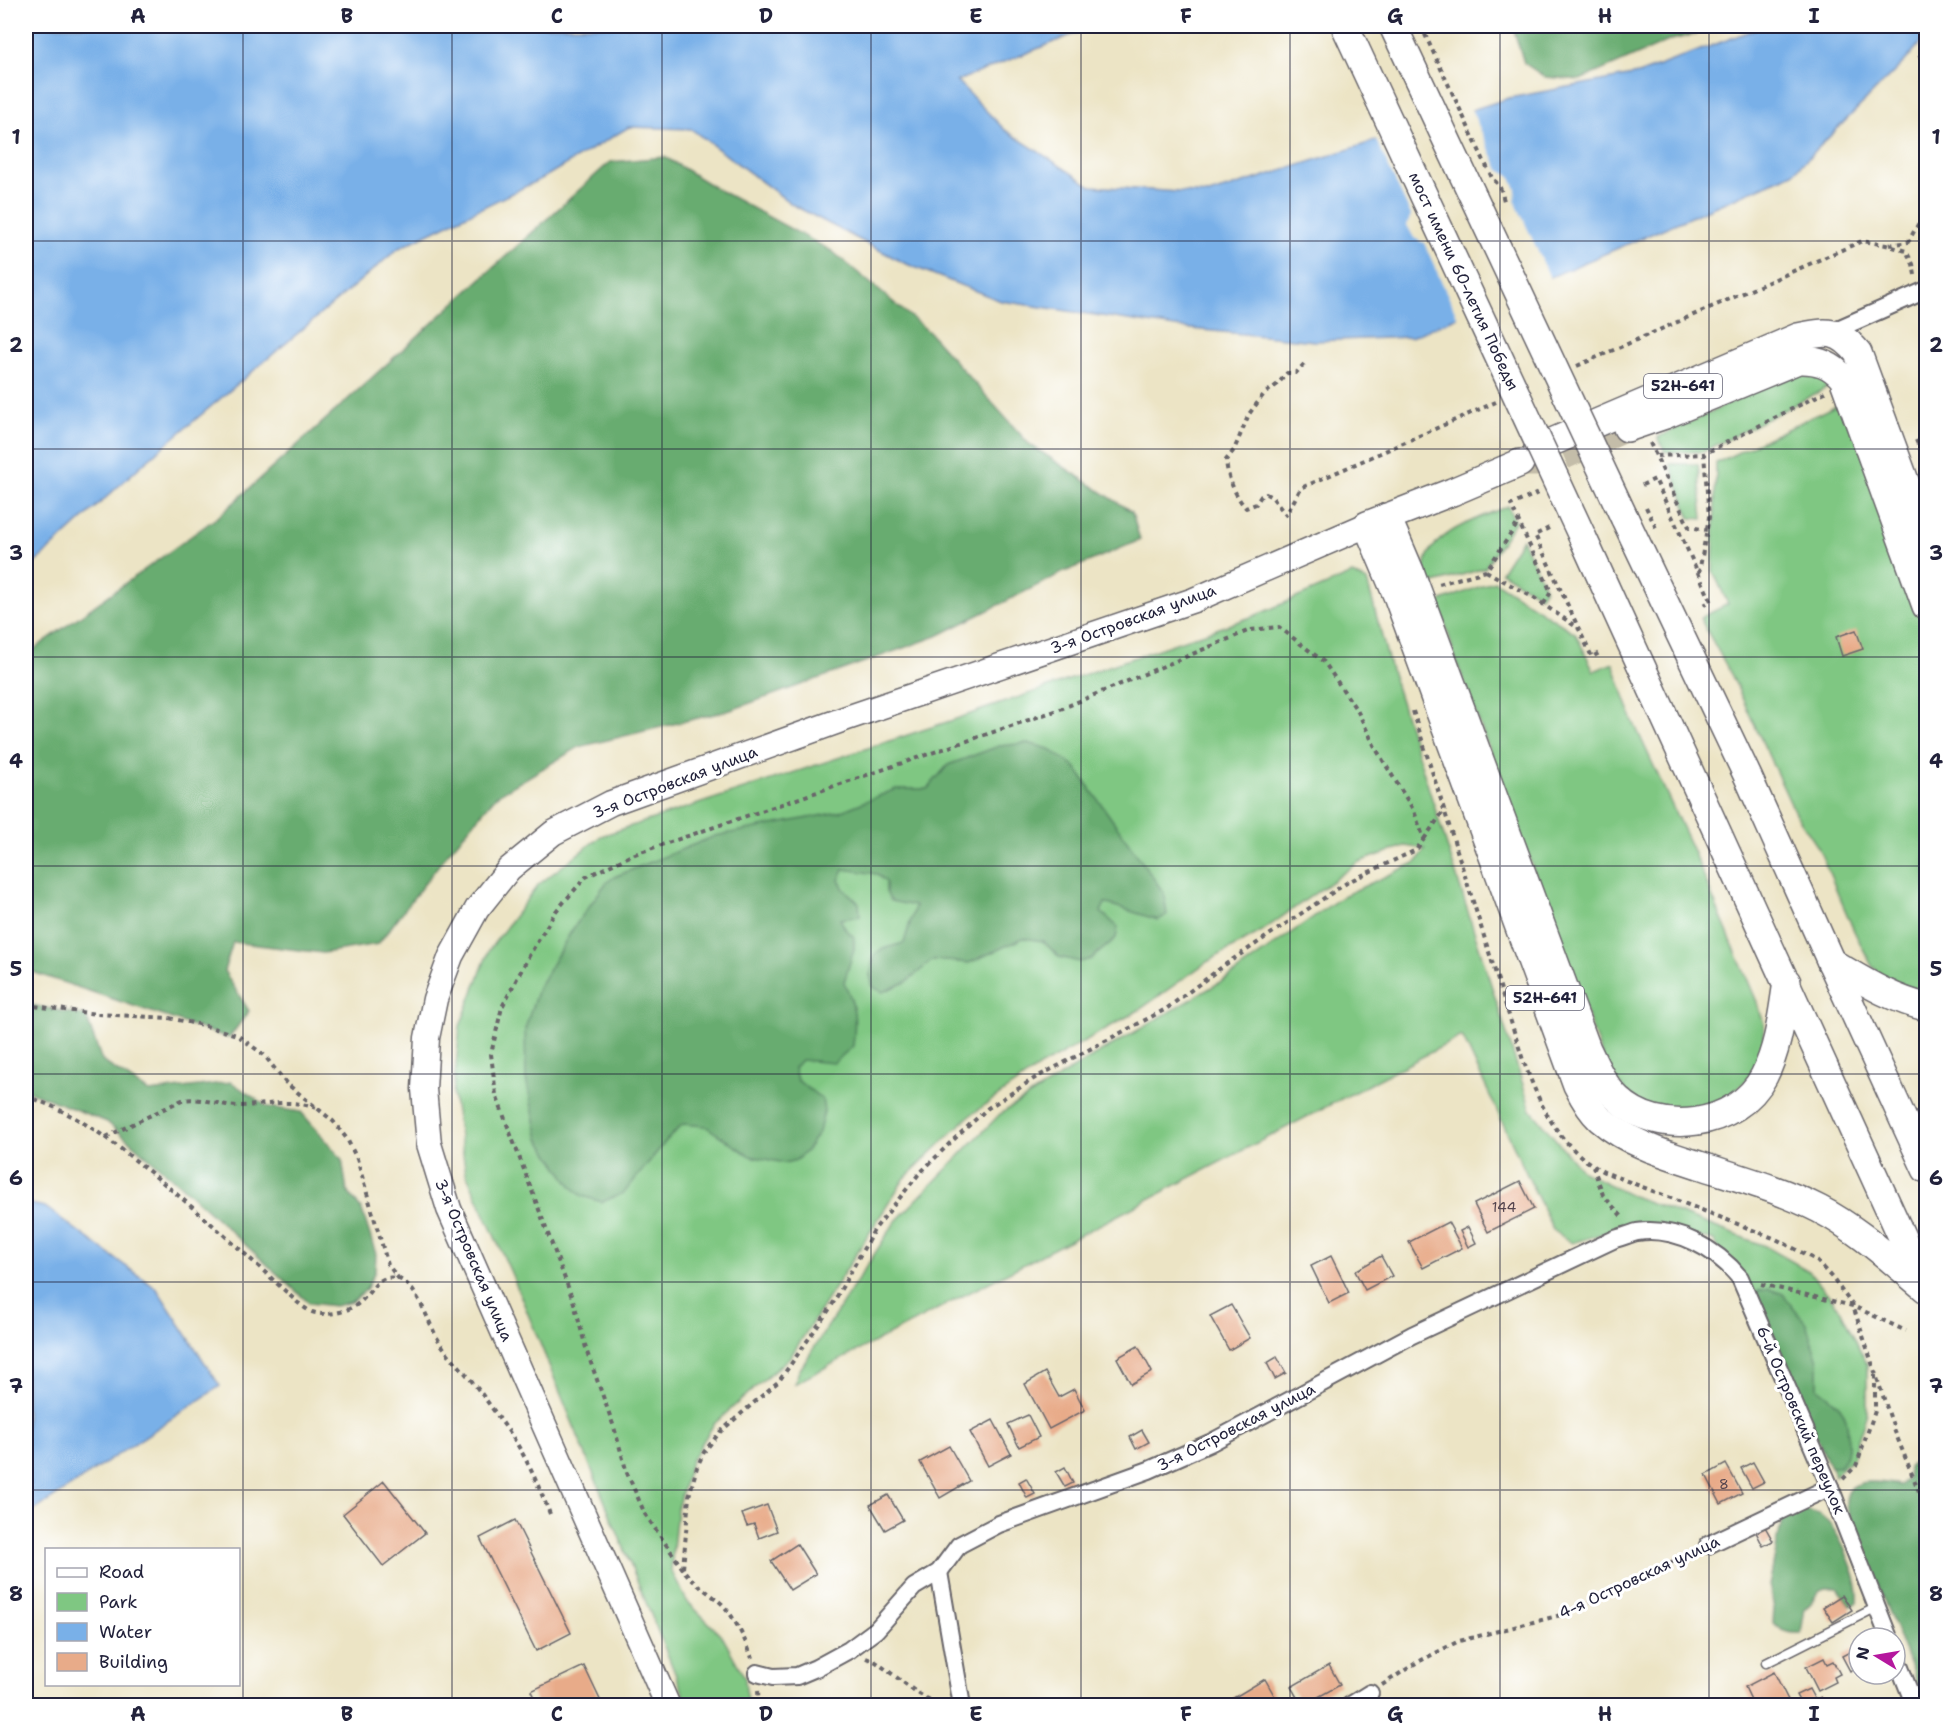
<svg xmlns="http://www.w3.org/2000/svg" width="1952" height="1731" viewBox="0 0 1952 1731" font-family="'Shantell Sans',sans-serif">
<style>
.green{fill:#7fc782;stroke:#50745e;stroke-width:1.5}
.forest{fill:#67ac70;stroke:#446756;stroke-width:1.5}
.water{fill:#79b0e8;stroke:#4e6992;stroke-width:1.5}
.pier{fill:#ece4c5}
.building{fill:#e8ab89}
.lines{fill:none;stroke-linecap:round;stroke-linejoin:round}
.primary-tunnel{stroke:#c4bda9;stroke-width:27;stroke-dasharray:27 14;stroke-linecap:butt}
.lane-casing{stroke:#69666b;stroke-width:11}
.street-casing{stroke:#69666b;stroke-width:20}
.secondary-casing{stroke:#69666b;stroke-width:27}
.primary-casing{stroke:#69666b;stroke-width:30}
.path{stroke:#69666b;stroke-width:4;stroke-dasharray:4.5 4.5;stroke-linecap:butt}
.lane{stroke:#fff;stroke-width:8}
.street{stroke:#fff;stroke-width:16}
.secondary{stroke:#fff;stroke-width:24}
.primary{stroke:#fff;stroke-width:27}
.primary-bridge-casing{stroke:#69666b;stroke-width:30;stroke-linecap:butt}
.path-bridge{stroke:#69666b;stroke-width:4;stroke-dasharray:4.5 4.5;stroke-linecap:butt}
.primary-bridge{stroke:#fff;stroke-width:27}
.grid{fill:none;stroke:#22223b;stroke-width:1.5;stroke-opacity:0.55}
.labels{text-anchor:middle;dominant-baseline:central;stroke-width:6;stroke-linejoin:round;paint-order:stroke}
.number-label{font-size:14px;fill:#54444e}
.shield{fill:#fff;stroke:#646476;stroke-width:1.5}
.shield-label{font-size:15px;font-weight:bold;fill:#22223b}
.street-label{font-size:16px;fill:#22223b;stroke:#fff}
.neatline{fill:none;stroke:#22223b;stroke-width:2}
.grid-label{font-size:20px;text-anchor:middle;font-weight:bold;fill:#22223b}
</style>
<rect width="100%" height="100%" fill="#fff"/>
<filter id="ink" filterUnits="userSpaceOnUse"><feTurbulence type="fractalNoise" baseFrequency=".0167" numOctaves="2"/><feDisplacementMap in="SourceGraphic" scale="12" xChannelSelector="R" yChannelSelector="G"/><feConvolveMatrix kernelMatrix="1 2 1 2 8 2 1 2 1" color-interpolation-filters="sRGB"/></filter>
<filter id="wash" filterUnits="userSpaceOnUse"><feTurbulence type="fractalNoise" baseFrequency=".008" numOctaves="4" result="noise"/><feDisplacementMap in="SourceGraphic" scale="24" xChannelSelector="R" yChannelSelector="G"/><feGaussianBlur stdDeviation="1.35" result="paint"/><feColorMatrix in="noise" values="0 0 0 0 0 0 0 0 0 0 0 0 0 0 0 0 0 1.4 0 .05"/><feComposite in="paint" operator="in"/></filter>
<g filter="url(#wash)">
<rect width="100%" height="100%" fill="#ece4c5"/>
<!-- green -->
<g class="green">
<polygon points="1796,372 1816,373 1836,383 1703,452 1665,452 1658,437"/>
<polygon points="1847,400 1926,626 1926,995 1888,981 1872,966 1855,933 1818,847 1795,813 1732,676 1700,618 1728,604 1713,571 1716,463"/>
<polygon points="1670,464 1698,464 1703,519 1690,518"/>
<path d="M1508,506L1515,522L1485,568L1431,584C1429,579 1425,572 1425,567C1428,532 1481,518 1508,506Z"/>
<polygon points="1522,539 1545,588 1540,596 1501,572"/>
<polygon points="1352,574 1367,581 1391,670 1531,1110 1582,1171 1633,1196 1765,1246 1809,1271 1840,1309 1867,1364 1867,1413 1852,1458 1835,1476 1759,1312 1714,1241 1641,1222 1572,1243 1553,1230 1462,1036 794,1384 799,1371 895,1222 1000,1114 1087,1060 1229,977 1343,896 1417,862 1425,849 1405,846 1359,862 1262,931 1207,962 1139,1010 1041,1066 968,1117 904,1179 791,1356 714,1424 691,1461 677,1509 671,1570 687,1601 722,1636 745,1678 747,1705 688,1705 512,1275 466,1173 453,1094 460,1026 489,950 538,885 601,836 950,721 1254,616"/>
<path d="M1494,581L1575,633L1594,671L1613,663L1632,719L1693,851L1757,1002C1759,1009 1762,1017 1764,1024C1766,1037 1762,1049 1758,1060C1740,1105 1685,1121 1642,1104C1632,1100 1616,1080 1608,1072L1455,657L1439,602Z"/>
</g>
<!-- forest -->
<g class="forest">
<polygon points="1514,26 1720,26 1712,30 1671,40 1580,80 1545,77 1524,63 1515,34"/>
<polygon points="665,157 719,190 832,251 929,332 1029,444 1132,512 1140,540 1062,573 937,636 731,710 579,747 496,796 444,858 378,944 323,953 233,942 224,971 249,1011 229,1038 26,970 26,655 219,516 610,162"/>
<path d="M1028,743L1049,749L1075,767L1164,893L1167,915L1158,920L1105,903L1101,912L1118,927L1116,938L1091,959L1080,962L1059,957L1043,941L1023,938L969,963L933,960L906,982L883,992L873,987L870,975L874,955L882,949L904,943L915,906L891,901L886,892V882L877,874L844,869L839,880L844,889L859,903L860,916L840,919L846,930L854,937V949L844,982C856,1007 856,1018 853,1046L834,1063L801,1060L794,1068L797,1080L822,1099L824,1111L819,1132L806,1151L796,1160L785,1163L750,1156L705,1126L683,1124L666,1141L624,1193L602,1202L582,1196L572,1187L539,1139L526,1079L525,1029L538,988L572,930L606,883L614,877L715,836L839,812L896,789H927L948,765L999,746Z"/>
<polygon points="26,1004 86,1016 102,1061 149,1092 231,1082 268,1107 301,1112 342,1159 347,1191 362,1210 376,1254 375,1271 366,1290 351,1302 335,1306 309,1303 179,1184 107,1122 26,1090"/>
<path d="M1769,1289L1783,1294L1806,1323L1818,1361V1388C1825,1394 1835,1400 1840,1407C1851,1420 1850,1454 1840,1467H1830L1753,1300L1758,1291Z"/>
<path d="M1915,1459L1923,1465L1926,1473V1705L1846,1506C1844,1474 1879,1482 1900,1485L1908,1478L1909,1467Z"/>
<path d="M1800,1509C1807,1511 1817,1512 1822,1516C1840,1531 1860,1579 1858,1602L1850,1605L1837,1588C1809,1586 1821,1599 1805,1608L1801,1633C1789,1634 1782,1631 1773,1623L1774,1608L1769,1586L1782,1519Z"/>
</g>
<!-- water -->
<g class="water">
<polygon points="26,26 1094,26 957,81 1005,130 1091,186 1209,194 1509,98 1638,74 1763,26 1926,26 1926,36 1907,59 1793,173 1411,337 1315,341 1182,328 1001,301 904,263 793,205 691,129 629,127 543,178 399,248 145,462 26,571"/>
<polygon points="26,1203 45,1207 157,1289 220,1386 26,1516"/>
</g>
<!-- pier -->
<polygon class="pier" points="1470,107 1499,170 1510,176 1516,189 1515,201 1551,280 1459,320 1424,243 1414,238 1407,225 1411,215 1375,138"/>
<g id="blocks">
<!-- building -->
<g class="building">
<polygon points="1856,630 1863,649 1842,656 1836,637"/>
<polygon points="1520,1181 1534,1209 1488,1232 1474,1204"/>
<polygon points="1448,1222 1462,1248 1423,1268 1409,1242"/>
<polygon points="1468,1227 1476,1243 1468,1247 1460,1231"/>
<polygon points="1331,1256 1349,1293 1329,1303 1311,1266"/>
<polygon points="1381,1256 1392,1276 1365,1290 1355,1271"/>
<polygon points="1231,1305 1250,1338 1229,1350 1210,1316"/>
<polygon points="1138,1346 1152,1372 1131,1384 1117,1358"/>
<polygon points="1277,1357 1286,1373 1275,1379 1267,1363"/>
<polygon points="1045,1372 1059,1397 1074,1389 1085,1410 1049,1429 1025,1384"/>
<polygon points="1028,1415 1039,1437 1019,1447 1008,1424"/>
<polygon points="993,1420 1011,1454 988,1466 970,1432"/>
<polygon points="1142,1430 1149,1442 1136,1449 1130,1437"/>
<polygon points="949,1446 969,1481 940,1498 920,1462"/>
<polygon points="1753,1462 1764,1482 1752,1488 1741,1468"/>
<polygon points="1726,1464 1742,1493 1721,1504 1706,1475"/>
<polygon points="1065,1467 1073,1483 1065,1487 1056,1472"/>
<polygon points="1026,1478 1035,1494 1027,1498 1019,1482"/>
<polygon points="384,1481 425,1533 383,1566 343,1514"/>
<polygon points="888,1495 903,1520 885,1530 870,1505"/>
<polygon points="767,1505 777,1531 759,1538 754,1524 747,1526 742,1514"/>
<polygon points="515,1520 571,1633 536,1651 480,1538"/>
<polygon points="1764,1525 1773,1541 1763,1546 1755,1530"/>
<polygon points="797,1544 816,1574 790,1590 771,1561"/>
<polygon points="1842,1595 1852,1610 1833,1622 1823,1607"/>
<polygon points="1859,1647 1859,1666 1850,1671 1842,1656"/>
<polygon points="1824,1658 1827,1664 1833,1661 1840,1674 1834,1677 1836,1682 1818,1691 1806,1667"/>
<polygon points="1329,1665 1340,1685 1302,1706 1291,1687"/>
<polygon points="584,1666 603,1706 538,1706 531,1691"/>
<polygon points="1774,1672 1791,1706 1754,1706 1745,1687"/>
<polygon points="1265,1679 1279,1704 1220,1706"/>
<polygon points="1809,1689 1815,1700 1821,1697 1825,1706 1802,1706 1796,1695"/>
</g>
</g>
</g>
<g filter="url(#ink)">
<use href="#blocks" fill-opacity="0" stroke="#69666b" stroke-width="1.5"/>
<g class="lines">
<!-- primary-tunnel -->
<polyline class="primary-tunnel" points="1524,463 1548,463 1627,428"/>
<defs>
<polyline id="lane" points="1766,1663 1877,1607"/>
<g id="street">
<polyline points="1831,332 1926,290"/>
<polyline points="1708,1545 1830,1487"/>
<polyline points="939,1572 962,1706"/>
<polyline points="1895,1655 1915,1706"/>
<path d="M757,1673L773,1677L797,1676L816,1668L849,1650L876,1630L914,1587L939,1572L959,1545L999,1524L1149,1470L1210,1443L1412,1335L1615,1239C1622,1237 1630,1234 1637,1232C1676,1226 1717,1249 1740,1278L1830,1487L1889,1638"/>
<polyline points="1349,1706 1370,1693"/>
</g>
<polyline id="secondary" points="668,1706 449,1209 429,1144 424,1089 427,1038 435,999 451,956 477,909 509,869 553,833 611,803 847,718 1194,600 1367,525"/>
<g id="primary">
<path d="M1627,428L1665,415L1798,360C1817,359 1831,364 1843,378L1926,606"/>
<path d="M1538,448L1798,337C1827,331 1839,329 1858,353L1926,538"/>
<path d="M1520,463L1452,492L1367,525L1398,598L1577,1085C1583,1097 1590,1110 1600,1119C1628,1143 1664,1154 1699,1165C1739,1178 1782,1190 1819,1209C1858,1229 1892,1261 1926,1289"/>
<path d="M1387,517L1410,571L1587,1049C1596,1067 1603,1085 1618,1099C1658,1138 1738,1127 1764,1076C1779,1047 1782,1014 1787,982"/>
<polyline points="1624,517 1748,777 1831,962 1926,1169"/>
<polyline points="1582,536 1923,1283"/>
<path d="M1831,962C1862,980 1891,999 1926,1007"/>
</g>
</defs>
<!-- lane casing -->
<use href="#lane" class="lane-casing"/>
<!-- street casing -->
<use href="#street" class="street-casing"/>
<!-- secondary casing -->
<use href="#secondary" class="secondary-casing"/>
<!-- primary casing -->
<use href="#primary" class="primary-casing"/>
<!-- path -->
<g class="path">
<polyline points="1919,55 1926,63"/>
<polyline points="1889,245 1908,242 1920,221 1926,218"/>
<path d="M1304,364L1296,373H1287L1278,384L1264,394L1249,414L1234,450L1226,460C1227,476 1235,496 1246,508L1256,504L1261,496L1266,494L1272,497L1286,515L1301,488L1496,402"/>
<polyline points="1577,366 1862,241 1886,245 1906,251 1913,264 1915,275"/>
<polyline points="1916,440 1926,461"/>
<polyline points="1650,443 1689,527 1707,530"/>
<polyline points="1657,456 1704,454"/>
<polyline points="1642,485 1655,479 1711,601 1704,605"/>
<polyline points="1538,493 1511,505 1551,592 1543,605"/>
<polyline points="1549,528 1535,535 1592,657 1601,652"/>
<polyline points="1486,571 1534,598 1578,628"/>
<polyline points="1699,573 1709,517 1704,454 1825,392"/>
<polyline points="1439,584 1486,571 1518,523"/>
<path d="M1413,711L1523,1060C1541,1107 1558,1147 1604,1172L1776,1239L1816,1260L1833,1279L1853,1306L1895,1432L1926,1509"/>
<polyline points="1424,839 1445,809"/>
<polyline points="26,1005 96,1014 169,1018 202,1025 237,1035 264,1055 286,1083 333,1121 347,1139 357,1159 388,1265 399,1279"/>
<path d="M26,1096C79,1114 113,1142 156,1177C205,1217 251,1259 297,1302C301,1305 307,1310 312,1312C326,1317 348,1312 359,1303C372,1293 377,1272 399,1279C418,1286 428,1323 438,1339C445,1352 457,1363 466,1374C481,1392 494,1411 507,1429C526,1455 538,1485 550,1514"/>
<path d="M106,1137L182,1100C202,1097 218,1105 237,1106C265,1106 289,1098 316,1108"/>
<polyline points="1593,1166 1603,1195 1624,1219"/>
<polyline points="1761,1284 1853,1306 1906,1331"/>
<polyline points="1843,1479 1856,1466 1875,1411 1875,1375"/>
<path d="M683,1569L645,1514L627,1473L614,1427L587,1352L574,1303L496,1095L491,1054L502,1007L530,954L556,911L586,877L632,855L1058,710L1250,630L1279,627L1324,662L1358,712L1376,749L1414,811L1424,839L1416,850L1348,882L1226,964L1166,1009L1035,1078L988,1108L950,1143L918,1175L874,1230L831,1307L779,1381L720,1432L704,1452L697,1467L689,1496L683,1569C694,1585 708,1591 722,1604C734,1616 746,1641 752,1658"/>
<polyline points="866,1658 876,1662 919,1694 941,1706"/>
<polyline points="1382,1685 1416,1663 1459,1641 1561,1615 1693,1552"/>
<polyline points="758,1691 759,1706"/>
</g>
<!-- lane -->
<use href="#lane" class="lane"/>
<!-- street -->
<use href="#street" class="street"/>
<!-- secondary -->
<use href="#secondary" class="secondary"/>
<!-- primary -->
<use href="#primary" class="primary"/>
<defs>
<g id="primary-bridge">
<polyline points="1345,26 1582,536"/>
<polyline points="1393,26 1624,517"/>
</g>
</defs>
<!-- primary-bridge casing -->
<use href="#primary-bridge" class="primary-bridge-casing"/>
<!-- path-bridge -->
<g class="path-bridge">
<path d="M1421,26L1493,180C1502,185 1502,196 1505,204"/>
<polyline points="1646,507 1656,528"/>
</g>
<!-- primary-bridge -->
<use href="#primary-bridge" class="primary-bridge"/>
</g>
</g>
<!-- grid -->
<path class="grid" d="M243,26V1706M452,26V1706M662,26V1706M871,26V1706M1081,26V1706M1290,26V1706M1500,26V1706M1709,26V1706M26,241H1926M26,449H1926M26,657H1926M26,866H1926M26,1074H1926M26,1282H1926M26,1490H1926"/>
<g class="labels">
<!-- number labels -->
<g class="number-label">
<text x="1504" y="1207">144</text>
<text x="1724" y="1484">8</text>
</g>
<!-- shield labels -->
<g class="shield">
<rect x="1644" y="374" width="78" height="24" rx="4.5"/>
<rect x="1506" y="986" width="78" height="24" rx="4.5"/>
</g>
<g class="shield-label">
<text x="1683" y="386">52Н-641</text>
<text x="1545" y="998">52Н-641</text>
</g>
<!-- street labels -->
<g class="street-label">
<text transform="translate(1464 281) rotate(65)">мост имени 60-летия Победы</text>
<text transform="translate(1133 619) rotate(-20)">3-я Островская улица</text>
<text transform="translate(675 782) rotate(-21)">3-я Островская улица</text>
<text transform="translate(474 1260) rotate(67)">3-я Островская улица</text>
<text transform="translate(1801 1420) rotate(67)">6-й Островский переулок</text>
<text transform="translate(1236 1427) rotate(-27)">3-я Островская улица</text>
<text transform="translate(1639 1577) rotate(-25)">4-я Островская улица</text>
</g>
</g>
<!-- margin -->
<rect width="1952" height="1731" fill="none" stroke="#fff" stroke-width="66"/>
<!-- legend -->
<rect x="45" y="1548" width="195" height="138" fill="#ffffff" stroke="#a7a7b1" stroke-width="1.5"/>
<rect x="57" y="1568" width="30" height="9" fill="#ffffff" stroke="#a7a7b1" stroke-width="1.5"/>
<text x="99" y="1578" font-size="18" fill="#22223b">Road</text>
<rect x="57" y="1593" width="30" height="18" fill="#7fc782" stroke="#a7a7b1" stroke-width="1.5"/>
<text x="99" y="1608" font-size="18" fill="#22223b">Park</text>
<rect x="57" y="1623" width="30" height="18" fill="#79b0e8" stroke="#a7a7b1" stroke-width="1.5"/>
<text x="99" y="1638" font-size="18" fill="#22223b">Water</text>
<rect x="57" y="1653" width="30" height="18" fill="#e8ab89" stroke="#a7a7b1" stroke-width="1.5"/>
<text x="99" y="1668" font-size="18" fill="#22223b">Building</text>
<!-- north arrow -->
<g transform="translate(1877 1656) rotate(281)"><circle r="28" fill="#ffffff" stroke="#a7a7b1" stroke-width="1.5"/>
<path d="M0-4.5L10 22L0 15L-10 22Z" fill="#b5179e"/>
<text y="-9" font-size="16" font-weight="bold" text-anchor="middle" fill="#22223b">N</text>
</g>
<rect x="33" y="33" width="1886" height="1665" class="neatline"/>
<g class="grid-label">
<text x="138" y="23">A</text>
<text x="347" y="23">B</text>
<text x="557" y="23">C</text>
<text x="766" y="23">D</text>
<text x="976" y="23">E</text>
<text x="1186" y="23">F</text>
<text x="1395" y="23">G</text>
<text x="1605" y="23">H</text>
<text x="1814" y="23">I</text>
<text x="16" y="144">1</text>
<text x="1936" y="144">1</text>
<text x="16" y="352">2</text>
<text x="1936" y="352">2</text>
<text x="16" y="560">3</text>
<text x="1936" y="560">3</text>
<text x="16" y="768">4</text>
<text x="1936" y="768">4</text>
<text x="16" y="976">5</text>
<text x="1936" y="976">5</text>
<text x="16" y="1185">6</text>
<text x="1936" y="1185">6</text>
<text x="16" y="1393">7</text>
<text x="1936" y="1393">7</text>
<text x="16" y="1601">8</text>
<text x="1936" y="1601">8</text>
<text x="138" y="1721">A</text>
<text x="347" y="1721">B</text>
<text x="557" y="1721">C</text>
<text x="766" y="1721">D</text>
<text x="976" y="1721">E</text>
<text x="1186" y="1721">F</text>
<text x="1395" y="1721">G</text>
<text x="1605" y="1721">H</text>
<text x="1814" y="1721">I</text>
</g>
</svg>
